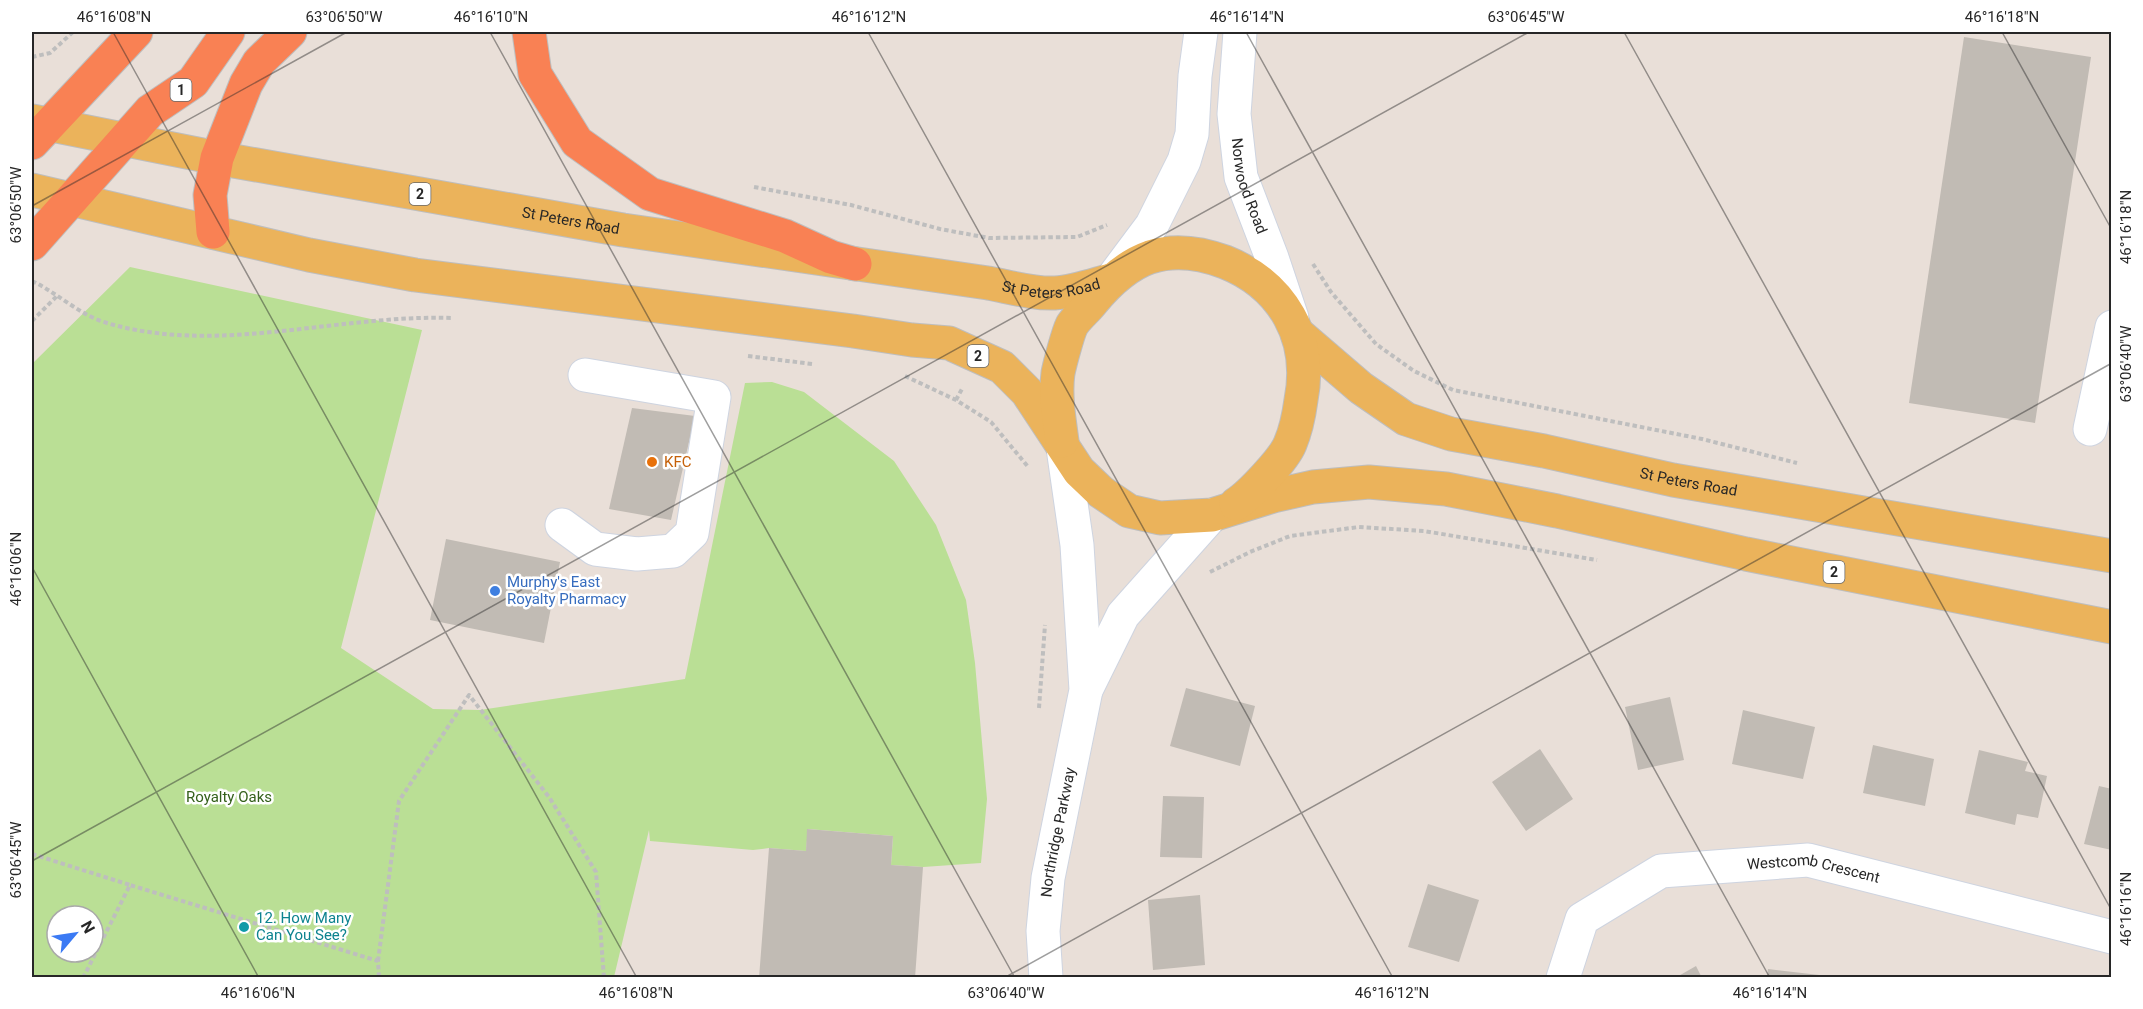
<svg xmlns="http://www.w3.org/2000/svg" width="2143" height="1009" viewBox="0 0 2143 1009" font-family="Roboto,sans-serif">
<style>
.green{fill:#badf95;fill-rule:evenodd}
.building{fill:#c1bbb4}
.lines{fill:none;stroke-linecap:round;stroke-linejoin:round}
.minor-casing{stroke:#ced4e0;stroke-width:35}
.major-casing{stroke:#bebebe;stroke-width:35}
.highway-casing{stroke:#bebebe;stroke-width:35}
.path{stroke:#bebebe;stroke-width:4;stroke-dasharray:4.5 3;stroke-linecap:butt}
.minor{stroke:#fff;stroke-width:33}
.major{stroke:#ebb35b;stroke-width:33}
.highway{stroke:#f98154;stroke-width:33}
.ticks{fill:none;stroke:#272727;stroke-width:1.5;stroke-opacity:0.45}
.food-dot{fill:#e8710a;stroke:#fff;stroke-width:2}
.shop-dot{fill:#3f7fe0;stroke:#fff;stroke-width:2}
.culture-dot{fill:#0f9aa8;stroke:#fff;stroke-width:2}
.labels{text-anchor:middle;dominant-baseline:central;stroke-width:5;stroke-linejoin:round;paint-order:stroke}
.shield{fill:#fff;stroke:#686868;stroke-width:1.5}
.shield-label{font-size:14px;font-weight:bold;fill:#272727}
.street-label{font-size:15px;fill:#272727;stroke:#fff}
.food-label{font-size:15px;fill:#c56008;stroke:#fff;text-anchor:start}
.shop-label{font-size:15px;fill:#366cbe;stroke:#fff;text-anchor:start}
.park-label{font-size:15px;fill:#34601b;stroke:#fff}
.culture-label{font-size:15px;fill:#0d838f;stroke:#fff;text-anchor:start}
.neatline{fill:none;stroke:#272727;stroke-width:2}
.ticks-label{font-size:15px;text-anchor:middle;fill:#272727}
</style>
<rect width="100%" height="100%" fill="#e9dfd8"/>
<!-- green -->
<path class="green" d="M130,267L422,330L341,648L433,709L480,710L685,679L745,383L772,382L804,392L894,461L936,525L966,600L975,663L987,799L981,863L923,867L891,865L893,836L808,829L806,851L769,848L753,850L650,841L649,830L614,977L32,978V364ZM57,916H93V952H57Z"/>
<!-- building -->
<g class="building">
<polygon points="1964,37 2091,57 2035,423 1909,403"/>
<polygon points="632,408 695,416 671,520 609,509"/>
<polygon points="446,539 560,562 544,643 430,620"/>
<polygon points="1186,688 1255,706 1240,766 1170,746"/>
<polygon points="1670,697 1684,760 1638,770 1625,707"/>
<polygon points="1743,710 1815,727 1803,779 1732,764"/>
<polygon points="1873,745 1934,759 1925,806 1863,793"/>
<polygon points="1540,749 1573,799 1526,831 1492,782"/>
<polygon points="1979,750 2028,762 2025,771 2047,776 2038,818 2017,814 2015,825 1965,813"/>
<polygon points="2099,786 2112,789 2112,850 2084,844"/>
<polygon points="1163,796 1204,797 1202,858 1160,857"/>
<polygon points="807,829 893,836 891,865 923,867 915,978 759,978 769,848 806,851"/>
<polygon points="1428,884 1479,900 1459,962 1408,947"/>
<polygon points="1200,895 1205,965 1153,970 1148,900"/>
<polygon points="1696,966 1702,978 1675,978"/>
<polygon points="1768,969 1828,976 1827,978 1767,978"/>
</g>
<g class="lines">
<defs>
<g id="minor">
<path id="s1" d="M1240,32L1234,114L1241,177L1272,258L1292,318"/>
<polyline points="1111,280 1152,225 1184,161 1192,134 1195,76 1201,32"/>
<polyline points="2090,429 2112,327"/>
<polyline points="562,525 595,549 637,554 673,551 692,533 714,397 585,375"/>
<polyline points="1087,688 1123,615 1212,515"/>
<path id="s2" d="M1046,978L1043,931L1048,878L1086,690L1077,545L1063,448"/>
<path id="s3" d="M1563,978L1582,919L1661,871L1808,860L2112,937"/>
</g>
<g id="major">
<path id="s4" d="M32,121L217,158L623,230L988,283C1010,287 1033,294 1055,293C1074,292 1093,285 1111,280"/>
<polyline points="32,190 309,255 415,275 853,331 912,340 949,343 1002,367 1027,392 1079,471 1101,492 1129,511 1160,518 1212,515 1273,496 1313,487 1369,482 1446,489 1557,511 1746,554 2112,627"/>
<path id="s5" d="M1297,333L1361,388L1406,419L1451,434L1544,451L1673,480L2112,556"/>
<path d="M1062,441C1059,419 1055,395 1058,373C1060,363 1068,333 1072,325C1077,317 1087,309 1093,301C1108,283 1127,265 1150,257C1175,249 1201,253 1225,262C1283,285 1313,338 1301,400C1299,415 1296,430 1290,444C1284,459 1250,495 1236,504"/>
</g>
<g id="highway">
<polyline points="529,32 535,74 577,142 650,194 785,236 831,257 855,264"/>
<polyline points="32,143 136,32"/>
<polyline points="213,232 210,195 217,158 246,84 259,62 290,32"/>
<polyline points="32,244 150,111 193,82 228,32"/>
</g>
</defs>
<!-- minor casing -->
<use href="#minor" class="minor-casing"/>
<!-- major casing -->
<use href="#major" class="major-casing"/>
<!-- highway casing -->
<use href="#highway" class="highway-casing"/>
<!-- path -->
<g class="path">
<polyline points="32,57 50,53 73,32"/>
<polyline points="754,187 851,205 940,229 989,238 1077,237 1107,225"/>
<polyline points="1313,264 1331,292 1376,344 1414,371 1453,390 1702,439 1797,463"/>
<path d="M32,281C56,292 81,316 107,323C218,356 338,314 452,318"/>
<polyline points="32,321 57,296"/>
<polyline points="748,356 812,364"/>
<polyline points="905,376 956,400 991,422 1029,468"/>
<polyline points="956,400 963,387"/>
<polyline points="1210,572 1250,552 1290,536 1359,527 1424,531 1597,560"/>
<polyline points="1039,708 1045,625"/>
<polyline points="32,854 130,885"/>
<polyline points="378,961 399,801 469,695 549,797 596,872 604,978"/>
<polyline points="83,978 130,885 378,961 379,978"/>
</g>
<!-- minor -->
<use href="#minor" class="minor"/>
<!-- major -->
<use href="#major" class="major"/>
<!-- highway -->
<use href="#highway" class="highway"/>
</g>
<!-- ticks -->
<path class="ticks" d="M113,32L637,978M490,32L1015,978M868,32L1393,978M1246,32L1770,978M1624,32L2112,911M2002,32L2112,230M32,206L347,32M32,567L259,978M32,861L1529,32M1004,978L2112,363"/>
<!-- markers -->
<circle class="food-dot" cx="652" cy="462" r="6"/>
<circle class="shop-dot" cx="495" cy="591" r="6"/>
<circle class="culture-dot" cx="244" cy="927" r="6"/>
<g class="labels">
<!-- shield labels -->
<g class="shield">
<rect x="170.5" y="79" width="21" height="22" rx="4.5"/>
<rect x="409.5" y="183" width="21" height="22" rx="4.5"/>
<rect x="967.5" y="345" width="21" height="22" rx="4.5"/>
<rect x="1823.5" y="561" width="21" height="22" rx="4.5"/>
</g>
<g class="shield-label">
<text x="181" y="90">1</text>
<text x="420" y="194">2</text>
<text x="978" y="356">2</text>
<text x="1834" y="572">2</text>
</g>
<!-- street labels -->
<g class="street-label">
<text stroke="none"><textPath href="#s1" startOffset="156">Norwood Road</textPath></text>
<text stroke="none"><textPath href="#s4" startOffset="548">St Peters Road</textPath></text>
<text stroke="none"><textPath href="#s4" startOffset="1034">St Peters Road</textPath></text>
<text stroke="none"><textPath href="#s5" startOffset="429">St Peters Road</textPath></text>
<text stroke="none"><textPath href="#s2" startOffset="147">Northridge Parkway</textPath></text>
<text stroke="none"><textPath href="#s3" startOffset="308">Westcomb Crescent</textPath></text>
</g>
<!-- food labels -->
<g class="food-label">
<text x="664" y="462">KFC</text>
</g>
<!-- shop labels -->
<g class="shop-label">
<text x="507" y="582">Murphy's East<tspan x="507" dy="17">Royalty Pharmacy</tspan></text>
</g>
<!-- park labels -->
<g class="park-label">
<text x="229" y="797">Royalty Oaks</text>
</g>
<!-- culture labels -->
<g class="culture-label">
<text x="256" y="918">12. How Many<tspan x="256" dy="17">Can You See?</tspan></text>
</g>
</g>
<!-- border -->
<rect width="2143" height="1009" fill="none" stroke="#ffffff" stroke-width="66"/>
<!-- north arrow -->
<g transform="translate(75 934) rotate(61)"><circle r="28" fill="#ffffff" stroke="#a9a9a9" stroke-width="1.5"/>
<path d="M0-4.5L10 22L0 15L-10 22Z" fill="#3b7af4"/>
<text y="-9" font-size="16" font-weight="bold" text-anchor="middle" fill="#272727">N</text>
</g>
<rect x="33" y="33" width="2077" height="943" class="neatline"/>
<g class="ticks-label">
<text x="114" y="22">46°16'08"N</text>
<text x="344" y="22">63°06'50"W</text>
<text x="491" y="22">46°16'10"N</text>
<text x="869" y="22">46°16'12"N</text>
<text x="1247" y="22">46°16'14"N</text>
<text x="1526" y="22">63°06'45"W</text>
<text x="2002" y="22">46°16'18"N</text>
<text transform="translate(16 205) rotate(-90)" y="5">63°06'50"W</text>
<text transform="translate(2126 227) rotate(-90)" y="5">46°16'18"N</text>
<text transform="translate(2126 364) rotate(-90)" y="5">63°06'40"W</text>
<text transform="translate(16 569) rotate(-90)" y="5">46°16'06"N</text>
<text transform="translate(16 860) rotate(-90)" y="5">63°06'45"W</text>
<text transform="translate(2126 909) rotate(-90)" y="5">46°16'16"N</text>
<text x="258" y="998">46°16'06"N</text>
<text x="636" y="998">46°16'08"N</text>
<text x="1006" y="998">63°06'40"W</text>
<text x="1392" y="998">46°16'12"N</text>
<text x="1770" y="998">46°16'14"N</text>
</g>
</svg>
